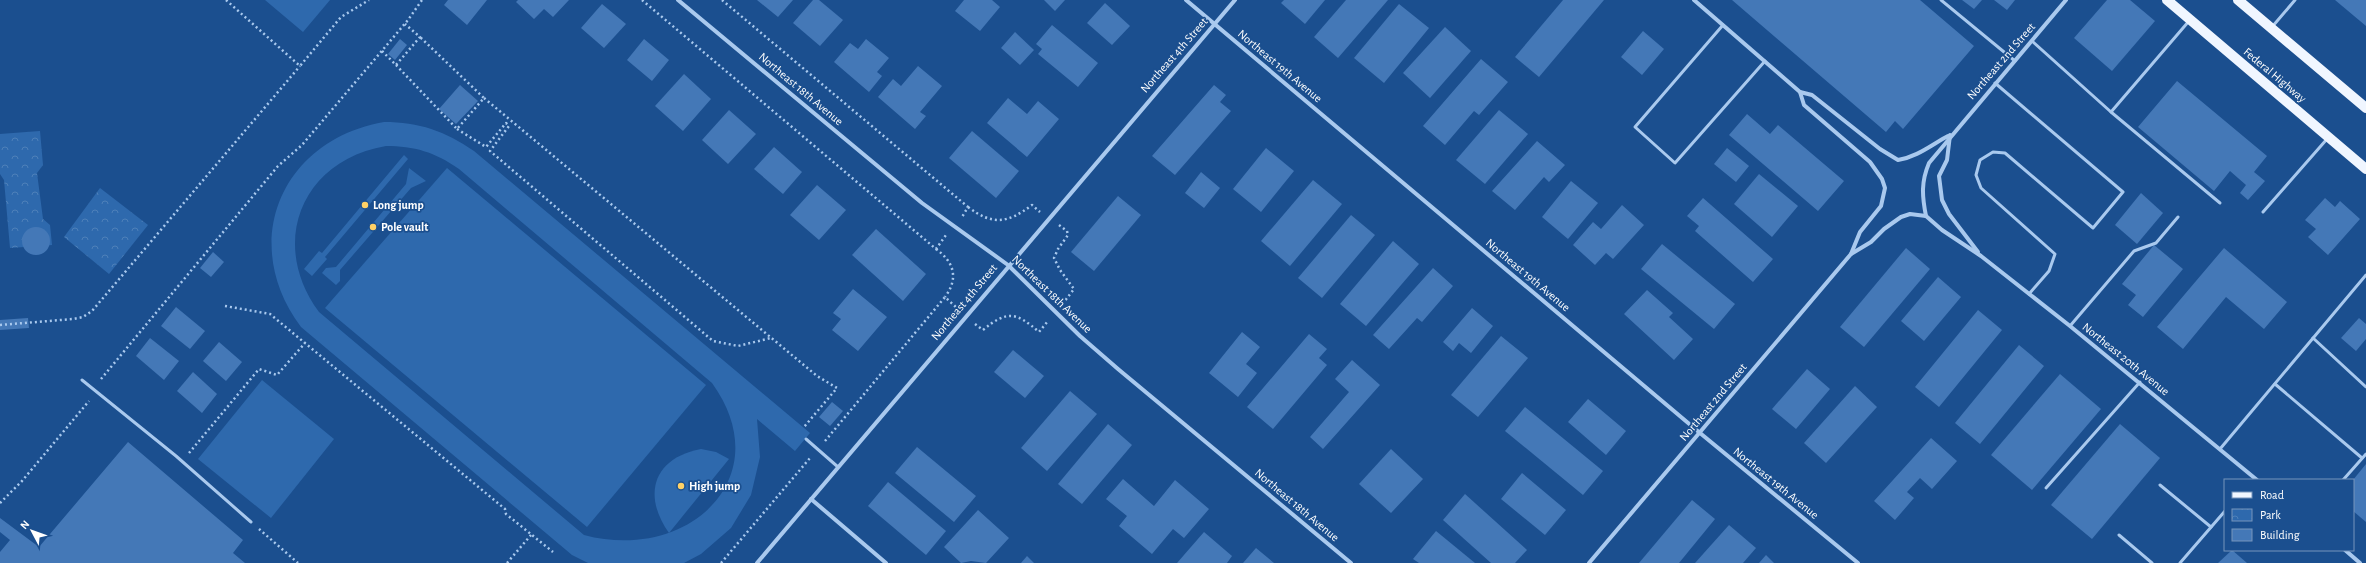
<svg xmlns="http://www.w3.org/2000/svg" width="2366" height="563" viewBox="0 0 2366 563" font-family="'Alegreya Sans',sans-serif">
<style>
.grass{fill:#2e69ad;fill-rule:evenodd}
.park{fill:url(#park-crowns)}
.building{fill:#4478b7}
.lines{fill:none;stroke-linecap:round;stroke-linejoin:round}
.path{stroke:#a9c9ee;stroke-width:2.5;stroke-dasharray:2 3;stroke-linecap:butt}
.lane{stroke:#a9c9ee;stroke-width:3}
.street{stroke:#a9c9ee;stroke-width:4}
.primary{stroke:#f0f6ff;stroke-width:10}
.poi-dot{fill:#ffd166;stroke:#1b4f8f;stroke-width:1.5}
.labels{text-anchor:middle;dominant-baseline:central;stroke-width:3.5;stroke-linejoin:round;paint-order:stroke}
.street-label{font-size:12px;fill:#fff;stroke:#1b4f8f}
.poi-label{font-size:12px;font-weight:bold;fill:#fff;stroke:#1b4f8f;text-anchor:start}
</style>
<defs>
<pattern id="park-crowns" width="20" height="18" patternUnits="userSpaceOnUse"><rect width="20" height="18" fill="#2e69ad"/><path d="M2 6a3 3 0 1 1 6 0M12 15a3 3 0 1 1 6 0" fill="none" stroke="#4d80b9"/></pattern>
</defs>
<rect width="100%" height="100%" fill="#1b4f8f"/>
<!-- grass -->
<g class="grass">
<polygon points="265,0 330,0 303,32"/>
<path d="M384,122C419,122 445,131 474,151L810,433L795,451L757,419L760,457L751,495L731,528L701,554L684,563H588L572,555L301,327C238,243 281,140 384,122ZM386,146C414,146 435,152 459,169L712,383C780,477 688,563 584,535L319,312C268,243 302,160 386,146Z"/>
<polygon points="404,155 408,159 325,257 327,259 312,276 304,269 319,251 322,253"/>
<polygon points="409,168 426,181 411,188 340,270 340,281 336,285 322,273 326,268 336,267 406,184"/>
<polygon points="447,168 706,385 587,527 325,308"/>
<polygon points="262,380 334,439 271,518 198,459"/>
<path d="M701,449L716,452L729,459L669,533C642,495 653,458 701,449Z"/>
</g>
<!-- park -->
<g class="park">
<polygon points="40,131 43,165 37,173 43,219 50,225 52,245 10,248 4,180 0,174 0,134"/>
<polygon points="100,188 148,225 109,274 64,237"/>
</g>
<!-- building -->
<g class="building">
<polygon points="448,0 487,0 467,25 444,5"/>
<polygon points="518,0 569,0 553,17 544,9 534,19 516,2"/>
<polygon points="757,0 793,0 778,17"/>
<polygon points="813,0 819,0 843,20 820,46 793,23"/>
<polygon points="964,0 992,0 1000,7 980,31 955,11"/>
<polygon points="1044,0 1065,0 1055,11"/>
<polygon points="1284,0 1325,0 1305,24 1281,3"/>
<polygon points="1346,0 1388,0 1338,58 1314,37"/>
<polygon points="1563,0 1604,0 1539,77 1515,57"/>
<polygon points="1732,0 1920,0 1974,46 1903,129 1895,121 1886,132"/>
<polygon points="1962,0 1982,0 1974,9"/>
<polygon points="1994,0 2015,0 2007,10"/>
<polygon points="2107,0 2130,0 2155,21 2112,71 2074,38"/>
<polygon points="2335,0 2366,0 2366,26"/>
<polygon points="1105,3 1130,26 1112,45 1087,23"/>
<polygon points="602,4 626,24 604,48 581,28"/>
<polygon points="1399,4 1429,28 1384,83 1354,58"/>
<polygon points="1052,25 1098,63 1078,87 1038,54 1042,49 1036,44"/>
<polygon points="1445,27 1471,51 1430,98 1403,73"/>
<polygon points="1643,31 1664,49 1642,75 1621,57"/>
<polygon points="1015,32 1034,50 1020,65 1001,48"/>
<polygon points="400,39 407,45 395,60 388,54"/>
<polygon points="644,39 669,60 652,81 627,60"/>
<polygon points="866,39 889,58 877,72 882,76 869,92 834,62 850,43 858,49"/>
<polygon points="1481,59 1508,82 1479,115 1474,111 1445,145 1423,126"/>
<polygon points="918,66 942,86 920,112 926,116 915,129 878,97 893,79 901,86"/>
<polygon points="684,74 711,99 683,131 655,106"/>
<polygon points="2177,81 2267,156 2254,172 2265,181 2248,200 2240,193 2246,185 2230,171 2214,191 2138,127"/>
<polygon points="460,85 478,101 456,124 439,109"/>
<polygon points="1214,85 1226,95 1220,102 1231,111 1175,175 1152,156"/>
<polygon points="1008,98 1027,114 1038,101 1059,119 1027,157 987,123"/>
<polygon points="729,110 756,134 728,164 702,140"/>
<polygon points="1499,110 1528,134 1485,184 1456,160"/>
<polygon points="1747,114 1770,134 1778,125 1844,181 1818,211 1729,135"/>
<polygon points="972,131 1019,171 996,198 949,158"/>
<polygon points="1537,141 1565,165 1549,182 1544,177 1515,210 1492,191"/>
<polygon points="774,147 802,172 783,194 754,169"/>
<polygon points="1266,148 1294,171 1261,212 1233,189"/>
<polygon points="1727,148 1749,166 1736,182 1714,164"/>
<polygon points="1201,172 1220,188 1204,208 1185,193"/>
<polygon points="1759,174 1798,206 1772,237 1734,204"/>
<polygon points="1313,180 1342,204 1290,266 1261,241"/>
<polygon points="1571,181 1598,203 1568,239 1542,217"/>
<polygon points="817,185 846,210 819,240 790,215"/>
<polygon points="2141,193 2163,213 2137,244 2115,225"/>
<polygon points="1118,196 1141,215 1094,271 1071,252"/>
<polygon points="1703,198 1773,259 1753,282 1695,231 1699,226 1687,216"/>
<polygon points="2325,198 2335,207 2340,201 2360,219 2328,255 2308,237 2316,229 2305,220"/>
<polygon points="1622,205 1644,225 1613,259 1606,253 1595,265 1573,245 1593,222 1601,229"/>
<polygon points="1351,215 1375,235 1322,298 1298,278"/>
<circle cx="36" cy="241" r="14"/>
<polygon points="876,229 926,274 903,301 852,255"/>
<polygon points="1393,241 1419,264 1366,326 1340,304"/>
<polygon points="1662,244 1735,304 1714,329 1641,269"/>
<polygon points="2154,245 2183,269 2143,317 2128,305 2136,295 2122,284"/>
<polygon points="1906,248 1930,269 1864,347 1840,327"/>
<polygon points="2224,248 2287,302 2264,329 2226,297 2183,349 2157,327"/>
<polygon points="213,252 224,262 211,277 200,268"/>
<polygon points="1433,268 1453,286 1422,322 1417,318 1389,349 1373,335"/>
<polygon points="1938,277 1961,297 1924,341 1901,321"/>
<polygon points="853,289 887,317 858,351 832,330 841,319 833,313"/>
<polygon points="1647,290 1673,313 1669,317 1693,339 1674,360 1624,314"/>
<polygon points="176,307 205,331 190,349 161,326"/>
<polygon points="1472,308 1493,326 1471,353 1459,343 1453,351 1443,342"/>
<polygon points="1978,310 2002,330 1939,407 1915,387"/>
<polygon points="28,318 29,328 0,330 0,320"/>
<polygon points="2359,318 2366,324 2366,339 2356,351 2341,338"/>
<polygon points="1242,332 1260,347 1246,364 1257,373 1238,397 1209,373"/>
<polygon points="1309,334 1327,349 1319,358 1327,365 1273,429 1247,407"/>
<polygon points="1501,336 1528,358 1478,417 1451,395"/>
<polygon points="150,338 179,361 164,380 136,356"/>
<polygon points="219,342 242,362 226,381 203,361"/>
<polygon points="2019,345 2044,366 1980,444 1955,423"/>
<polygon points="1013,350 1044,376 1025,398 994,372"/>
<polygon points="1352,360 1380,385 1323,449 1310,437 1349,392 1335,379"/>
<polygon points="1807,369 1830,389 1796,429 1772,409"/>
<polygon points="193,372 217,394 202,413 177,391"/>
<polygon points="2060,374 2101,409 2032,490 1991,455"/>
<polygon points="1855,386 1877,407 1826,463 1804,443"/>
<polygon points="1070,391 1097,414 1047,471 1021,448"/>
<polygon points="1588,399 1626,431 1606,455 1568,422"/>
<polygon points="832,402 843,411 830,426 819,417"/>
<polygon points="1525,407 1603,471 1583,495 1505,431"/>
<polygon points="1108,424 1132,445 1082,504 1058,484"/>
<polygon points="2120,424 2160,458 2092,539 2051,505"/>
<polygon points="1931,438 1957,461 1932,489 1920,478 1907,492 1914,498 1895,520 1874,501"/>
<polygon points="128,442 243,540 233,553 245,563 0,563 0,552 10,540 0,532 0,518 39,547"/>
<polygon points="917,447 976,496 954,522 895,473"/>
<polygon points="1391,449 1423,479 1391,513 1359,484"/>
<polygon points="2366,464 2366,522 2353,511 2353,480"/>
<polygon points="1522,473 1566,510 1545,535 1501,499"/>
<polygon points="1123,479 1154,506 1175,480 1209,509 1184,538 1173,529 1152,554 1119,526 1127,516 1106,499"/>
<polygon points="888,482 946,531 926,555 868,506"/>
<polygon points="1465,494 1527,550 1515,563 1491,563 1443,520"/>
<polygon points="1692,500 1715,519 1679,563 1639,563"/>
<polygon points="978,510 1009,538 986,563 971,561 961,563 944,547"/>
<polygon points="1729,525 1756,548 1743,563 1695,563"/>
<polygon points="1436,531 1475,563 1419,563 1413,559"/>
<polygon points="1204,532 1232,556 1227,563 1177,563"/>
<polygon points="1256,548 1274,563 1243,563"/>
<polygon points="2232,550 2247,563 2218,563"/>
<polygon points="1766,555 1774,563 1759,563"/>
<polygon points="1027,556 1034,563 1021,563"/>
</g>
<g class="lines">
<!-- path -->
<g class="path">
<polyline points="226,0 300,66 341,17 369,0"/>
<polyline points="642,0 936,249 946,235"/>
<polyline points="722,0 968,207 962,217"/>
<polyline points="382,51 396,65 420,37 405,24"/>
<polyline points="396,65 457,129 484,98 420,37"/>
<polyline points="484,98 817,376 837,388 804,427"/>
<polyline points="457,129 486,147 506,123 509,126 490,151 713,341 738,346 771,338"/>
<path d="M968,207C993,226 1008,223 1032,205L1040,212"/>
<polyline points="1059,225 1067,231 1068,235 1058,249 1054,258 1060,270 1074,289 1064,302"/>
<path d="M936,249C954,262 959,278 945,297"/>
<polyline points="225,306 270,314 505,509 506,514 553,552"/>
<path d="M975,324L983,330C1007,310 1016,312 1039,332L1048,321"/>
<polyline points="0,325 73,319 83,317 92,311 300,66"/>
<polyline points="101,379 278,166 302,145 408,20 422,0"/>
<polyline points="825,441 945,297 958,309"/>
<polyline points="189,453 259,369 277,375 305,343"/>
<polyline points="0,503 22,481 89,401"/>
<polyline points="259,529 298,563"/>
<polyline points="507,563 531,535"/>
<polyline points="721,563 810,458"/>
</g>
<!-- lane -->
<g class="lane">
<polyline points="1941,0 2015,61"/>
<polyline points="1723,25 1635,127 1675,163 1765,61"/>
<polyline points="2272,27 2295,0"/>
<polyline points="2032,41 2111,112 2189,21"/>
<polyline points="1995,83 2123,192 2093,228 2005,153 1993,152 1980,160 1976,175 1981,188 2055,254 2049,271 2029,294"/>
<polyline points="2111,112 2220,203"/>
<polyline points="2263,212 2327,139"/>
<polyline points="2070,326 2134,251 2156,243 2178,217"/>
<polyline points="2313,338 2366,387"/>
<polyline points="82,380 176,456 251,522"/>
<polyline points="2275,384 2362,458"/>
<polyline points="806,439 838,467"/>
<polyline points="2220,449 2366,275"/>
<polyline points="2343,480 2366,454"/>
<polyline points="2160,485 2211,527"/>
<polyline points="2046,488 2140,382"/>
<polyline points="2119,535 2152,563"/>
<polyline points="2180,563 2225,511"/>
</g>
<!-- street -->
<g class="street">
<polyline points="678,0 922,203 1008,265 1080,336 1118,369 1351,563"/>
<polyline points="1186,0 1700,433 1858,563"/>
<path d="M1800,92L1812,95L1880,149L1898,160C1917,157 1931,145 1948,136"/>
<polyline points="1950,135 1947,160 1939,176 1942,200 1949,214 1978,252"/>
<path d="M1926,216C1922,196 1921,182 1929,163L2066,0"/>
<polyline points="1851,254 1871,242 1884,229 1901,217 1910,214 1926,216 1942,230 1981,256 2070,326 2257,480"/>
<polyline points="811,499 886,563"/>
<polyline points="2345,550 2360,563"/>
<polyline points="757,563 1235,0"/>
<polyline points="1589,563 1851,254 1860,232 1881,206 1885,188 1882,179 1870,162 1804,105 1800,92 1694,0"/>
</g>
<!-- primary -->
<g class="primary">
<polyline points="2167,0 2366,169"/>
<polyline points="2238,0 2366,108"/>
</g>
</g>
<!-- markers -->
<g class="poi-dot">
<circle cx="365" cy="205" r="4"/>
<circle cx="373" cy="227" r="4"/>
<circle cx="681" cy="486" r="4"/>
</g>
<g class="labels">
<!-- street labels -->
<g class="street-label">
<text transform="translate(1174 55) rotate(-49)">Northeast 4th Street</text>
<text transform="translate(2001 61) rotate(-49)">Northeast 2nd Street</text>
<text transform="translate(1280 66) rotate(40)">Northeast 19th Avenue</text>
<text transform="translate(2275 75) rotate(40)">Federal Highway</text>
<text transform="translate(801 89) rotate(40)">Northeast 18th Avenue</text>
<text transform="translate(1528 275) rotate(40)">Northeast 19th Avenue</text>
<text transform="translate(1052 294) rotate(44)">Northeast 18th Avenue</text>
<text transform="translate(964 302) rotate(-50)">Northeast 4th Street</text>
<text transform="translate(2126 359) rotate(39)">Northeast 20th Avenue</text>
<text transform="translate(1713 402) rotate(-50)">Northeast 2nd Street</text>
<text transform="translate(1776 483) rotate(39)">Northeast 19th Avenue</text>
<text transform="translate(1297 505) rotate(40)">Northeast 18th Avenue</text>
</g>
<!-- poi labels -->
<g class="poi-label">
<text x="373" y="205">Long jump</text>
<text x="381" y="227">Pole vault</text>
<text x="689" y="486">High jump</text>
</g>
</g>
<!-- legend -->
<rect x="2224" y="479" width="130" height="72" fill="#1b4f8f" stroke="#7695bc"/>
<rect x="2232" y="492" width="20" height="6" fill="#f0f6ff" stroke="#7695bc"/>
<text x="2260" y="499" font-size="12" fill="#ffffff">Road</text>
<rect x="2232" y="509" width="20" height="12" fill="url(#park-crowns)" stroke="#7695bc"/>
<text x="2260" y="519" font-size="12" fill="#ffffff">Park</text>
<rect x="2232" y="529" width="20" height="12" fill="#4478b7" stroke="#7695bc"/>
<text x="2260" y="539" font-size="12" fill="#ffffff">Building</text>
<!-- north arrow -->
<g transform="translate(32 531) rotate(311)" stroke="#1b4f8f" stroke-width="3" paint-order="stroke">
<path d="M0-3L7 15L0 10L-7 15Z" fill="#ffffff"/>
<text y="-6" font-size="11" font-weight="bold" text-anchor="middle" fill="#ffffff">N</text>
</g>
</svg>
